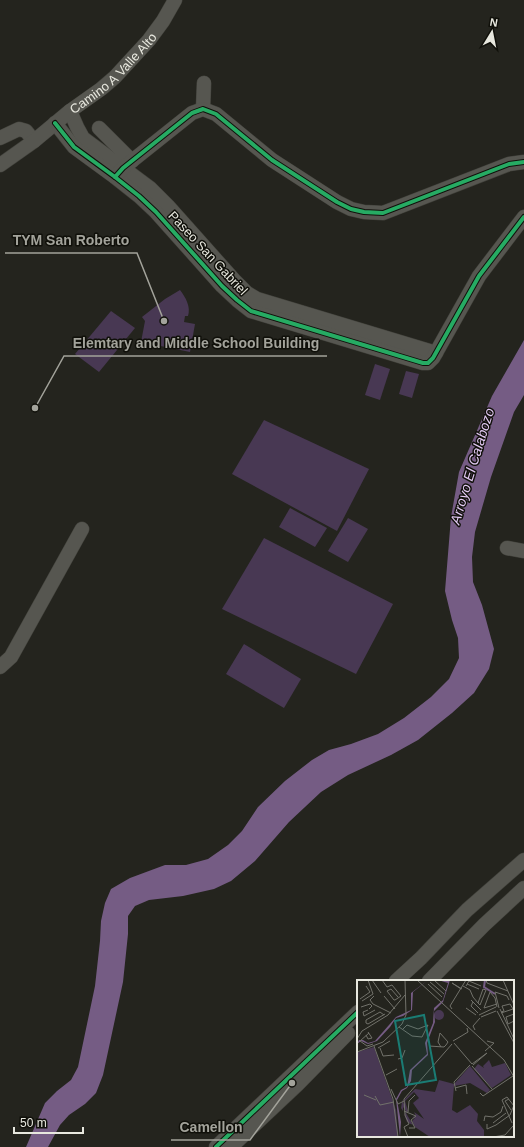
<svg xmlns="http://www.w3.org/2000/svg" width="524" height="1147" viewBox="0 0 524 1147" font-family="Helvetica,sans-serif">
<style>
.green{fill:#483853}
.water{fill:#755c84}
.lines{fill:none;stroke-linecap:round;stroke-linejoin:round}
.minor-casing{stroke:#41413b;stroke-width:15}
.minor{stroke:#565650;stroke-width:14}
.cycleway-casing{stroke:#10100a;stroke-width:6}
.cycleway{stroke:#26ab63;stroke-width:4}
.labels{text-anchor:middle;dominant-baseline:central;stroke-width:3;stroke-linejoin:round;paint-order:stroke}
.street-label{font-size:13px;fill:#e8e8df;stroke:#10100a}
.water-label{font-size:14px;font-style:italic;fill:#e4cbf5;stroke:#10100a}
.inset-river{fill:none;stroke:#755c84;stroke-width:2}
.inset-road{fill:none;stroke:#72726b;stroke-width:1}
.view{fill:#1a7c74;fill-opacity:0.15;stroke:#1a7c74;stroke-width:2}
.inset-edge{fill:none;stroke:#e8e8df;stroke-width:2}
.leader{fill:none;stroke:#a3a39b;stroke-width:1.5}
.callout-dot{fill:#a3a39b;stroke:#10100a;stroke-width:1.5}
.callout-label{font-size:14px;text-anchor:middle;font-weight:bold;fill:#a3a39b;stroke:#10100a;stroke-width:3;stroke-linejoin:round;paint-order:stroke}
</style>
<rect width="100%" height="100%" fill="#24241e"/>
<!-- green -->
<g class="green">
<path d="M180,290C186,298 191,307 188,316H185L184,322L195,324L190,352L141,342L145,321L142,317L165,299Z"/>
<polygon points="111,311 135,328 99,372 75,354"/>
<polygon points="375,364 390,369 380,400 365,395"/>
<polygon points="406,371 419,374 412,398 399,394"/>
<polygon points="264,420 369,469 337,531 232,474"/>
<polygon points="290,508 327,528 315,547 279,527"/>
<polygon points="348,518 368,529 348,562 328,551"/>
<polygon points="264,538 393,604 356,674 222,609"/>
<polygon points="244,644 301,679 284,708 226,674"/>
</g>
<!-- water -->
<polygon class="water" points="524,340 524,395 514,412 491,477 475,532 472,557 473,582 482,605 494,649 489,669 474,693 452,713 418,740 391,755 348,775 321,792 289,822 255,861 231,881 214,889 183,896 149,900 135,906 128,916 128,934 123,982 103,1075 96,1093 85,1104 69,1115 60,1125 48,1147 26,1147 45,1103 57,1091 71,1080 78,1067 95,986 100,941 101,921 105,903 111,889 130,878 165,865 186,865 208,859 228,845 242,831 258,807 285,781 312,760 329,750 351,744 378,734 404,718 431,697 449,679 459,658 458,638 452,620 445,591 451,517 459,472 492,396"/>
<g class="lines">
<defs>
<g id="minor">
<polyline points="203,109 204,83"/>
<polyline points="70,111 77,127 83,138 150,188 168,206 234,280 247,293 257,299 436,353"/>
<polyline points="55,123 74,147 115,177 139,196 156,212 222,286 237,300 251,311 423,363 428,363 433,358 479,276 524,217"/>
<polyline points="99,128 132,161"/>
<polyline points="0,138 19,129 26,131 34,141"/>
<path id="s1" d="M0,165L34,141L70,111L101,89L115,77L149,40L163,21L175,0"/>
<polyline points="115,177 123,168 192,113 203,109 216,114 272,160 337,202 351,209 364,212 383,213 509,164 524,162"/>
<polyline points="507,548 524,551"/>
<polyline points="0,667 11,657 82,529"/>
<polyline points="396,981 421,958 467,910 524,860"/>
<polyline points="429,981 484,925 524,888"/>
<polyline points="216,1147 358,1012"/>
<polyline points="231,1147 297,1085 348,1033"/>
</g>
</defs>
<!-- minor casing -->
<use href="#minor" class="minor-casing"/>
<!-- minor -->
<use href="#minor" class="minor"/>
<defs>
<g id="cycleway">
<polyline points="55,123 74,147 115,177 139,196 156,212 222,286 237,300 251,311 423,363 428,363 433,358 479,276 524,217"/>
<polyline points="115,177 123,168 192,113 203,109 216,114 272,160 337,202 351,209 364,212 383,213 509,164 524,162"/>
<polyline points="216,1147 358,1012"/>
</g>
</defs>
<!-- cycleway casing -->
<use href="#cycleway" class="cycleway-casing"/>
<!-- cycleway -->
<use href="#cycleway" class="cycleway"/>
</g>
<g class="labels">
<!-- street labels -->
<g class="street-label">
<text stroke="none"><textPath href="#s1" startOffset="146">Camino A Valle Alto</textPath></text>
<text transform="translate(208 253) rotate(47)">Paseo San Gabriel</text>
</g>
<!-- water labels -->
<g class="water-label">
<text transform="translate(472 466) rotate(-73)">Arroyo El Calabozo</text>
</g>
</g>
<!-- overview -->
<g transform="translate(357 980)">
<rect width="157" height="157" fill="#24241e"/>
<path d="M77 35a5 5 0 1 1 10 0a5 5 0 1 1-10 0ZM17,67L39,130L41,157H0V72ZM132,80L135,87L148,83L154,95L135,108L117,89L121,84L127,88L126,86ZM113,86L133,110L130,113L113,103L97,106L95,130L100,133L113,125L121,134L120,141L127,150V156L73,157L58,147L55,141L58,138L55,137L59,136L57,132L67,139L56,123L62,118L57,112L48,121L51,131L49,133L56,145L50,142L47,134L50,138L48,134L49,131L46,127V131L44,128L45,122L47,119L56,110L45,121L47,124V120L58,109L78,112L82,100L97,104Z" fill="#483853"/>
<path d="M71,0L56,12L55,30L46,36L39,38L33,47L20,61L11,64L4,61L0,64L2,60H6L11,63L18,61L39,37L54,30V13ZM81,0H93L86,22L77,31L78,42L70,63L71,75L55,90L54,101L50,108L45,111L40,120L44,142L43,157L39,119L44,110L50,107L53,90L70,74L68,63L76,43L77,28L86,20L91,3Z" fill="#755c84"/>
<path class="inset-river" d="M128,0L127,7L138,14"/>
<path class="inset-road" d="M15,0L24,13M25,0L30,7L35,5M60,0L147,80L157,97M77,0L89,11M129,0L130,3L151,11M146,0L157,25M73,2L87,14M71,4L85,17M110,4L122,9M35,5L44,16M106,6L113,10L116,17L121,23L123,25L129,10L126,9L121,23M109,6L112,1L124,6M104,9L95,3L105,9M138,12L150,16L152,20M138,12L142,28M17,16L13,20L16,24L34,33M27,16L38,29M41,17L34,9L30,11L37,20H38L44,16M3,19L13,12L9,6M114,20L124,30M5,21L16,14L11,0M116,22L114,26L121,33M4,27L13,24L15,26L12,29M109,28L119,35M127,28L133,12L138,18L140,27M127,28L140,24M95,29L93,26L109,0M143,29L157,59M11,30L6,32L7,36L18,30M140,31L157,63M144,32L147,31L145,26L153,24L156,29L144,33M157,34L149,37L151,44L157,41M27,35L23,32L9,40V43L11,44L28,34M122,35L139,27M124,37L139,31M42,47L55,56L65,57L71,45L61,49L50,45L46,49M118,50L116,46L123,38M12,53L3,61L10,66L16,64M9,55L11,59L15,58L11,52M0,59L5,51L31,35L48,15M96,61L111,52L110,48M97,63L115,84M17,66L36,119L41,157M72,66L87,67L89,65L91,62L83,53L81,62L84,67M21,68L33,61M23,68L26,76L37,75M128,71L137,63L130,61M0,72L26,62L45,44L49,35L48,0M41,79L45,78L48,70M115,84L130,73L116,85M115,86L135,109M29,95L40,89M98,108L109,105L110,114M34,109L41,124L47,121M99,111L97,102L113,85M123,113L126,116L156,96M7,115L19,120M18,116L23,125L37,122M152,119L148,121L154,130M145,120L155,143M145,120L150,117L157,126M47,131L59,136L54,140L58,148H52M51,132L52,121L58,115M127,141L128,136L136,137L144,132L146,126M136,143L149,133M130,144V149L139,145L153,135L157,125M51,157L47,147L52,144L48,135L47,119L95,64M136,157L148,155L156,146"/>
<path class="view" d="M67,35L79,100L49,105L38,41Z"/>
<rect width="157" height="157" class="inset-edge"/>
</g>
<!-- callouts -->
<path class="leader" d="M164 321L137 253H5M35 408L64 356H327M292 1083L250 1140H171"/>
<g class="callout-dot">
<circle cx="164" cy="321" r="4"/>
<circle cx="35" cy="408" r="4"/>
<circle cx="292" cy="1083" r="4"/>
</g>
<g class="callout-label">
<text x="71" y="245">TYM San Roberto</text>
<text x="196" y="348">Elemtary and Middle School Building</text>
<text x="211" y="1132">Camellon</text>
</g>
<!-- north arrow -->
<g transform="translate(492 32) rotate(10)" stroke="#10100a" stroke-width="3" paint-order="stroke">
<path d="M0-3L7 15L0 10L-7 15Z" fill="#e8e8df"/>
<text y="-6" font-size="11" font-weight="bold" text-anchor="middle" fill="#e8e8df">N</text>
</g>
<!-- scale -->
<path d="M14 1127v6h69v-6" fill="none" stroke="#e8e8df" stroke-width="2"/>
<text x="20" y="1127" font-size="12" fill="#e8e8df" stroke="#10100a" stroke-width="3" paint-order="stroke">50 m</text>
</svg>
